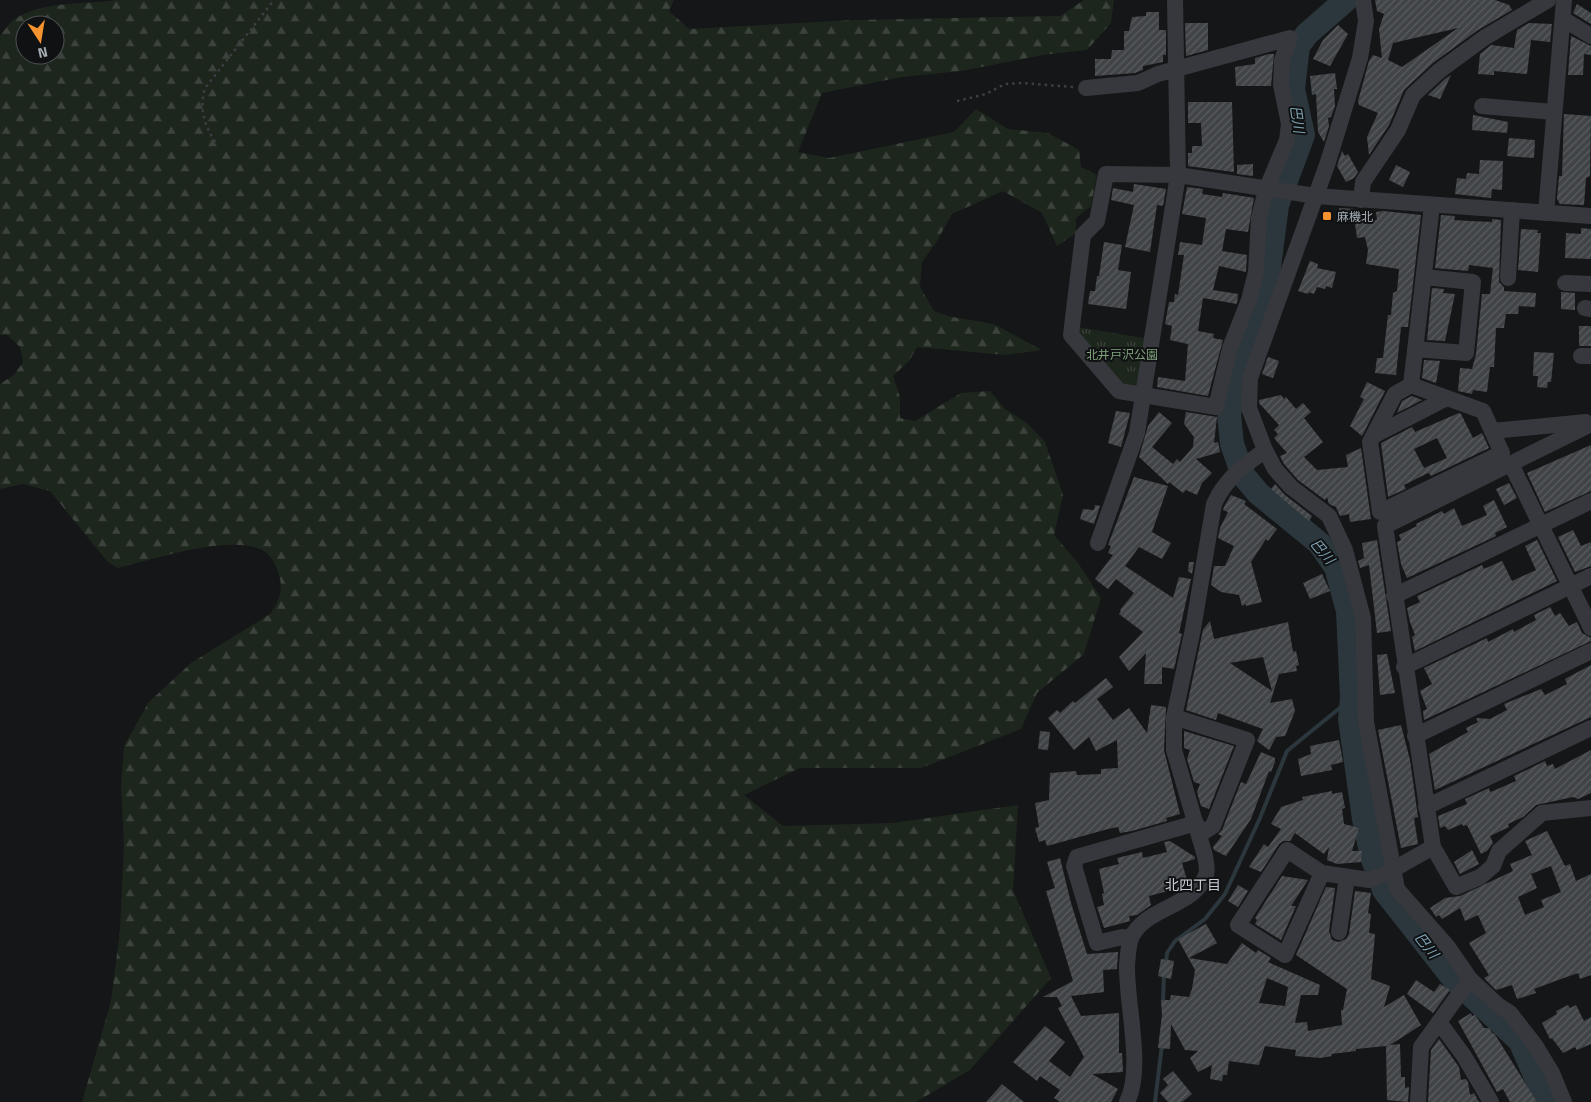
<svg xmlns="http://www.w3.org/2000/svg" width="1591" height="1102" viewBox="0 0 1591 1102" font-family="'Titillium Web','Noto Sans JP',sans-serif">
<style>
.forest{fill:url(#forest-firs);fill-rule:evenodd}
.park{fill:url(#park-tufts)}
.lines{fill:none;stroke-linecap:round;stroke-linejoin:round}
.stream{stroke:#2b373c;stroke-width:4}
.river{stroke:#2b373c;stroke-width:24}
.building{fill:url(#building-hatch);fill-rule:evenodd}
.path{stroke:#3c3f44;stroke-width:2.5;stroke-dasharray:2.5 4;stroke-linecap:butt}
.street{stroke:#36383d;stroke-width:16}
.poi-dot{fill:#f7932e;stroke:#101112;stroke-width:2}
.labels{text-anchor:middle;dominant-baseline:central;stroke-width:4;stroke-linejoin:round;paint-order:stroke}
.poi-label{font-size:12px;fill:#a7afb8;stroke:#101112;text-anchor:start}
.park-label{font-size:12px;fill:#81a37d;stroke:#101112}
.water-label{font-size:14px;font-style:italic;fill:#7da3b4;stroke:#101112}
.neighbourhood-label{font-size:14px;fill:#c8cdd4;stroke:#101112}
</style>
<defs>
<pattern id="forest-firs" width="22" height="20" patternUnits="userSpaceOnUse" patternTransform="scale(1.25)"><rect width="22" height="20" fill="#1d261d"/><path d="M5 1l3.5 6h-7zM16 11l3.5 6h-7z" fill="#3b433c"/></pattern>
<pattern id="park-tufts" width="24" height="20" patternUnits="userSpaceOnUse" patternTransform="scale(1.25)"><rect width="24" height="20" fill="#1d261d"/><path d="M3 7l-1-3M5 7V3M7 7l1-3M15 17l-1-3M17 17v-4M19 17l1-3" fill="none" stroke="#3b433c"/></pattern>
<pattern id="building-hatch" width="6" height="6" patternUnits="userSpaceOnUse" patternTransform="scale(1.25)"><rect width="6" height="6" fill="#414447"/><path d="M-1 1l2-2M0 6l6-6M5 7l2-2" fill="none" stroke="#5a5c5f"/></pattern>
</defs>
<rect width="100%" height="100%" fill="#151617"/>
<!-- forest -->
<path class="forest" d="M117,0H674L669,11L689,29L855,20L1060,16L1084,0H1114L1111,23L1087,50L1043,55L961,71L902,77L822,93L798,152L829,158L954,132L976,109L1008,129L1048,133L1079,150L1081,167L1097,175L1091,206L1076,218V233L1057,246L1042,213L1003,191L952,214L937,241L922,262L920,287L934,311L952,317L994,324L1042,350L1006,355L917,347L909,361L893,376L900,397V418L915,421L961,393L990,391L1005,409L1027,423L1045,442L1063,495L1054,535L1078,563L1101,598L1084,654L1037,693L1021,729L921,768H800L744,795L783,826L893,823L1018,805L1013,890L1051,978L970,1070L916,1102H82L111,1001L120,930L124,844L121,786L124,746L148,703L191,663L270,614C280,600 284,589 278,572C275,563 269,552 260,549C226,535 154,559 118,568L107,561L50,491L23,484L0,489V384L14,375L23,362L20,347L7,335H0V36C4,31 8,25 12,21C41,0 83,5 117,0ZM25,25H55V55H25Z"/>
<!-- park -->
<polygon class="park" points="1077,327 1144,338 1137,388 1123,386 1077,335"/>
<g class="lines">
<!-- stream -->
<g class="stream">
<polyline points="1166,963 1167,953 1175,941 1205,919 1225,894 1260,818 1287,751 1352,698"/>
<polyline points="1163,1003 1164,973"/>
<polyline points="1155,1102 1162,1045"/>
</g>
<!-- river -->
<polyline class="river" points="1346,0 1307,34 1298,46 1293,89 1303,135 1277,205 1267,283 1242,351 1229,414 1232,444 1243,475 1258,493 1319,543 1336,567 1348,611 1352,698 1350,719 1364,819 1372,857 1384,890 1453,978 1520,1041 1547,1102"/>
</g>
<!-- building -->
<g class="building">
<path d="M1375,0H1495L1509,5L1512,10L1478,30L1433,63L1404,90L1389,125L1369,155L1367,137L1378,113L1359,105L1358,101L1369,61L1373,55L1382,58L1379,29L1384,14L1377,11ZM1458,28L1402,67L1388,60L1393,43Z"/>
<polygon points="1577,4 1591,13 1591,24 1573,13"/>
<polygon points="1146,12 1159,12 1159,30 1166,30 1166,55 1163,55 1163,62 1143,66 1143,70 1135,73 1095,76 1095,59 1111,59 1112,50 1124,50 1124,31 1129,31 1132,17 1146,16"/>
<polygon points="1185,23 1208,23 1208,50 1186,56"/>
<polygon points="1529,23 1552,24 1550,42 1531,40 1527,74 1494,71 1494,75 1478,74 1480,54 1491,45 1514,48 1517,30"/>
<polygon points="1338,25 1348,34 1330,66 1313,59 1323,40"/>
<polygon points="1571,36 1591,46 1591,55 1584,54 1583,75 1568,75"/>
<polygon points="1269,54 1274,54 1271,86 1236,86 1235,67 1255,64 1255,58"/>
<polygon points="1335,73 1337,89 1334,89 1335,106 1331,117 1328,118 1329,126 1324,142 1318,132 1316,94 1312,95 1310,76"/>
<polygon points="1451,75 1440,99 1428,95 1445,79"/>
<polygon points="1188,102 1232,102 1234,172 1188,166 1188,153 1192,153 1192,146 1202,146 1201,123 1188,123"/>
<polygon points="1564,114 1591,116 1590,176 1586,178 1584,205 1560,204 1557,199 1559,176 1562,176"/>
<polygon points="1473,115 1508,122 1507,133 1472,130"/>
<polygon points="1509,138 1535,140 1534,158 1507,156"/>
<polygon points="1342,151 1345,156 1348,154 1358,172 1354,178 1346,182 1337,166"/>
<polygon points="1480,160 1503,161 1502,190 1492,189 1491,198 1455,194 1457,178 1466,179 1467,173 1479,174"/>
<polygon points="1253,164 1253,176 1237,174 1237,165"/>
<polygon points="1396,165 1410,172 1403,187 1389,180"/>
<polygon points="1134,184 1166,189 1163,206 1157,205 1150,252 1125,247 1134,205 1111,200 1113,188 1133,192"/>
<polygon points="1187,187 1203,189 1202,194 1222,197 1223,193 1254,198 1248,232 1226,229 1222,251 1247,255 1246,272 1219,266 1213,290 1238,294 1237,304 1203,298 1198,331 1214,334 1213,338 1223,340 1208,396 1157,387 1158,377 1185,381 1188,344 1170,340 1172,326 1165,324 1169,302 1174,302 1175,294 1178,295 1184,255 1178,255 1180,242 1202,245 1206,218 1182,214"/>
<polygon points="1339,208 1356,209 1355,217 1339,216"/>
<polygon points="1383,211 1421,215 1408,327 1401,327 1396,375 1375,373 1377,358 1383,358 1388,315 1391,315 1393,293 1397,291 1399,269 1366,264 1368,250 1365,237 1357,238 1355,223 1377,220 1376,212"/>
<polygon points="1441,215 1455,216 1454,220 1470,221 1492,222 1492,219 1501,220 1499,282 1504,287 1504,291 1536,293 1535,307 1519,306 1518,314 1506,314 1504,328 1496,328 1494,367 1490,367 1487,392 1473,390 1472,394 1458,391 1460,368 1472,369 1476,354 1482,294 1490,294 1493,268 1469,265 1468,271 1435,268"/>
<polygon points="1581,228 1591,229 1591,259 1565,258 1566,233 1581,234"/>
<polygon points="1521,229 1538,230 1537,233 1541,233 1538,272 1518,270"/>
<polygon points="1104,242 1122,245 1118,270 1131,272 1126,309 1088,304 1090,291 1095,291 1097,276 1099,276"/>
<polygon points="1310,261 1318,264 1317,268 1336,272 1332,288 1326,286 1325,289 1317,287 1314,294 1309,292 1308,294 1298,291"/>
<polygon points="1432,288 1444,289 1443,293 1455,294 1445,341 1427,340"/>
<polygon points="1561,292 1575,293 1575,310 1561,309"/>
<rect x="1579" y="326" width="12" height="20"/>
<polygon points="1534,352 1554,353 1551,382 1548,382 1547,388 1537,387 1538,376 1533,376"/>
<polygon points="1268,357 1279,361 1273,378 1262,374"/>
<polygon points="1424,360 1440,361 1436,383 1422,378"/>
<polygon points="1367,382 1385,391 1362,436 1350,426 1364,399 1360,397"/>
<polygon points="1281,395 1284,399 1286,397 1296,409 1303,403 1311,412 1304,418 1323,442 1304,457 1317,470 1348,467 1346,455 1361,448 1371,519 1350,522 1349,514 1340,516 1336,507 1329,504 1327,497 1325,500 1298,480 1284,464 1280,456 1287,453 1274,438 1278,434 1274,430 1279,425 1259,403 1259,400"/>
<polygon points="1412,396 1422,400 1397,413 1402,401"/>
<polygon points="1116,411 1130,413 1121,447 1108,443"/>
<polygon points="1159,412 1172,423 1152,447 1173,464 1177,459 1180,462 1193,447 1194,437 1184,424 1186,412 1217,417 1214,443 1218,442 1220,452 1196,459 1212,473 1202,483 1197,495 1186,490 1183,493 1169,482 1168,484 1139,457 1148,426"/>
<path d="M1459,413L1461,414L1473,438L1482,433L1489,448L1431,476L1429,473L1426,474L1404,485L1406,489L1388,497L1381,443L1412,427L1415,432ZM1437,438L1447,458L1424,468L1414,449Z"/>
<polygon points="1591,445 1591,491 1545,512 1527,473"/>
<polygon points="1134,477 1168,486 1152,532 1171,543 1162,559 1139,547 1125,566 1173,598 1179,577 1191,579 1179,633 1182,634 1174,669 1162,667 1162,684 1144,684 1146,653 1129,671 1119,657 1143,632 1119,614 1121,611 1120,610 1134,593 1116,579 1108,589 1095,579 1113,555 1108,553 1111,546 1108,545"/>
<polygon points="1509,483 1517,498 1504,505 1496,489"/>
<polygon points="1275,484 1285,495 1312,516 1309,521 1271,489"/>
<polygon points="1231,495 1246,501 1244,504 1277,529 1268,541 1266,539 1251,562 1262,602 1246,606 1246,604 1242,606 1239,595 1221,592 1211,585 1214,566 1225,566 1234,546 1218,538 1220,528 1228,512 1223,510 1224,507"/>
<polygon points="1494,500 1507,527 1495,533 1496,536 1407,578 1401,564 1397,542 1401,540 1399,535 1417,526 1416,524 1442,511 1444,514 1454,508 1462,526 1487,515 1483,506"/>
<polygon points="1095,505 1100,506 1094,524 1080,519 1083,509 1094,510"/>
<polygon points="1573,530 1581,546 1591,542 1591,566 1575,572 1558,537"/>
<polygon points="1377,540 1391,631 1377,633 1369,565 1360,568 1358,561 1364,558 1362,543"/>
<polygon points="1537,540 1557,581 1415,651 1412,637 1415,635 1410,622 1407,608 1420,602 1417,596 1482,565 1484,569 1502,561 1512,581 1536,570 1525,546"/>
<polygon points="1189,562 1194,562 1192,574 1188,571"/>
<polygon points="1322,574 1330,591 1310,599 1303,583"/>
<polygon points="1550,607 1555,616 1560,613 1569,626 1577,622 1582,633 1591,638 1591,641 1424,720 1423,711 1427,709 1420,691 1432,684 1424,668 1487,638 1488,642 1513,629 1514,632 1536,620 1534,615"/>
<path d="M1210,621L1214,639L1288,622L1293,652L1296,651L1299,665L1296,666L1297,671L1279,674L1270,703L1292,699L1295,711L1285,736L1276,737L1269,750L1257,741L1263,729L1218,713L1216,720L1186,710L1203,630ZM1263,657L1272,691L1230,663Z"/>
<polygon points="1387,654 1395,693 1380,695 1377,655"/>
<polygon points="1591,665 1591,717 1435,790 1429,754 1468,732 1466,728 1478,722 1476,718 1490,719 1507,710 1504,704 1541,689 1545,695 1567,684 1565,679"/>
<polygon points="1106,678 1113,687 1097,699 1113,720 1129,708 1147,733 1151,705 1166,707 1164,750 1180,814 1166,818 1167,821 1132,831 1120,833 1118,827 1108,829 1047,846 1045,840 1039,842 1035,828 1039,827 1035,803 1049,800 1050,773 1076,771 1077,775 1101,774 1101,769 1118,768 1117,740 1096,751 1089,737 1074,750 1048,718 1057,710 1060,713 1073,701 1075,703"/>
<polygon points="1401,725 1410,760 1418,817 1414,818 1418,844 1401,848 1378,730"/>
<polygon points="1040,731 1050,732 1048,750 1038,749"/>
<polygon points="1184,731 1234,746 1209,809 1201,806 1197,792 1200,784 1194,782 1187,759 1190,750 1184,748"/>
<polygon points="1339,740 1343,762 1331,765 1332,770 1301,776 1298,759 1311,754 1310,746"/>
<polygon points="1591,750 1591,793 1578,799 1573,797 1536,805 1523,817 1508,824 1509,827 1490,836 1493,843 1487,851 1481,854 1467,825 1463,826 1462,824 1448,830 1445,826 1440,828 1438,816 1467,804 1465,799 1489,788 1490,792 1493,791 1516,781 1514,776 1545,761 1547,766 1553,764 1555,769"/>
<polygon points="1261,752 1275,758 1275,762 1271,772 1269,771 1251,819 1226,856 1214,850 1213,847 1222,836 1218,834 1222,830 1241,782 1246,784"/>
<polygon points="1332,791 1332,794 1342,792 1345,808 1342,809 1344,824 1359,828 1352,851 1362,851 1361,862 1337,864 1327,860 1329,847 1324,854 1295,833 1290,841 1283,841 1279,844 1261,872 1249,867 1264,844 1268,847 1281,829 1271,824 1281,807 1303,800 1302,797"/>
<path d="M1547,831L1565,866L1570,864L1576,881L1591,874V975L1580,979L1578,973L1561,979L1534,989L1536,993L1517,999L1512,985L1496,990L1484,978L1489,975L1469,943L1486,933L1478,915L1465,921L1460,908L1442,919L1439,915L1436,917L1430,908L1445,898L1460,896L1513,871L1510,864L1532,855L1525,841ZM1551,866L1561,892L1541,900L1544,907L1525,915L1518,897L1537,888L1531,874Z"/>
<polygon points="1170,841 1195,857 1195,859 1182,863 1188,883 1179,886 1179,888 1149,896 1151,905 1137,915 1129,916 1130,921 1104,928 1097,907 1104,905 1102,894 1104,893 1099,869 1119,864 1117,858 1142,852 1143,858 1167,852 1164,842"/>
<polygon points="1472,850 1479,864 1460,874 1454,862"/>
<polygon points="1060,858 1071,903 1087,954 1118,952 1117,969 1103,970 1104,992 1071,996 1081,1016 1119,1013 1119,1053 1122,1053 1123,1072 1092,1074 1118,1089 1111,1102 1060,1102 1054,1098 1060,1090 1040,1076 1037,1081 1013,1062 1045,1026 1065,1042 1049,1061 1070,1077 1084,1057 1058,1008 1062,1006 1057,997 1043,997 1073,981 1046,891 1055,888 1047,862"/>
<polygon points="1282,876 1308,880 1291,906 1296,906 1281,940 1255,924 1257,920 1255,918"/>
<polygon points="1238,885 1248,891 1238,907 1228,901"/>
<path d="M1326,887L1335,888L1329,931L1332,940L1338,942L1346,939L1349,934L1355,891L1371,893L1368,913L1371,914L1369,933L1375,934L1371,979L1390,986L1384,1007L1404,995L1421,1025L1390,1045L1400,1044L1401,1077H1405V1088L1409,1087L1408,1102L1387,1100L1386,1046L1356,1049V1051L1331,1054L1332,1056L1321,1058L1295,1056L1296,1050L1265,1046L1259,1065L1229,1061L1227,1075H1223L1222,1081L1210,1079L1212,1065L1198,1072L1190,1058L1198,1051L1185,1050L1171,1024L1170,1049L1158,1048L1162,1015L1161,1000H1170L1171,995L1189,997L1192,989L1195,970L1178,939L1206,924L1217,943L1189,958L1227,964L1242,943L1256,953L1258,950L1271,958L1268,962L1320,985L1318,995H1301L1295,1023L1307,1022L1308,1031L1342,1025L1341,1010H1343L1347,989L1296,955ZM1267,978L1288,987L1285,1006L1259,1003Z"/>
<polygon points="1161,959 1174,961 1171,979 1158,976"/>
<polygon points="1416,980 1434,992 1440,984 1450,990 1433,1013 1407,994"/>
<polygon points="1568,1005 1570,1008 1576,1005 1584,1021 1591,1017 1591,1044 1577,1050 1575,1047 1563,1053 1552,1038 1550,1039 1542,1023 1557,1014 1556,1011"/>
<polygon points="1471,1013 1472,1016 1475,1015 1484,1028 1489,1028 1493,1034 1494,1033 1537,1102 1510,1102 1503,1089 1497,1092 1458,1021"/>
<polygon points="1439,1039 1459,1067 1461,1080 1466,1079 1468,1082 1470,1095 1474,1093 1479,1102 1428,1102 1431,1050"/>
<polygon points="1173,1071 1192,1094 1182,1102 1168,1102 1160,1093 1168,1085 1163,1079"/>
<polygon points="1002,1084 1024,1102 986,1102"/>
</g>
<g class="lines">
<!-- path -->
<g class="path">
<polyline points="957,101 986,94 1005,84 1021,83 1073,87"/>
<path d="M215,142C204,124 199,108 205,88L274,0"/>
</g>
<!-- street -->
<g class="street">
<polyline points="1363,0 1366,21 1360,58 1328,162 1250,378 1249,408 1265,450 1275,469 1291,487 1329,516 1345,550 1363,618 1366,722 1397,889 1448,947 1470,979 1421,1047 1418,1102"/>
<polyline points="1563,19 1591,36"/>
<polyline points="1086,88 1138,83 1158,74 1290,38 1282,60 1281,85 1289,124 1287,140 1266,190 1259,218 1256,272 1249,300 1230,348 1216,407 1119,391 1071,335 1083,235 1097,221 1106,174 1178,175 1316,196 1591,216"/>
<polyline points="1482,106 1554,112"/>
<polyline points="1361,200 1363,182 1398,130 1413,95 1439,71 1484,38 1548,0"/>
<polyline points="1546,213 1564,0"/>
<polyline points="1508,278 1512,210"/>
<polyline points="1565,283 1591,284"/>
<polyline points="1585,308 1591,309"/>
<polyline points="1415,349 1466,353 1473,282 1424,277"/>
<polyline points="1581,356 1591,356"/>
<polygon points="1411,385 1483,411 1502,453 1380,512 1370,442 1395,394"/>
<polyline points="1411,385 1432,205"/>
<polyline points="1591,424 1385,526 1433,847 1456,887 1480,877 1493,866 1499,851 1542,813 1591,808"/>
<polyline points="1492,431 1586,422"/>
<polyline points="1373,436 1447,398"/>
<polyline points="1511,464 1591,628"/>
<polyline points="1098,543 1137,433 1178,175 1175,0"/>
<polyline points="1394,596 1591,501"/>
<polyline points="1404,667 1591,576"/>
<polyline points="1174,717 1247,740 1213,826 1199,835"/>
<polyline points="1415,736 1591,651"/>
<polyline points="1426,807 1591,728"/>
<polyline points="1322,873 1285,955 1238,925 1287,850 1322,873 1369,880 1387,873 1433,847"/>
<polyline points="1339,932 1347,877"/>
<polyline points="1131,938 1122,937 1097,943 1074,866 1077,857 1196,823"/>
<polyline points="1470,979 1499,1006 1510,1013 1535,1045 1552,1073 1564,1102"/>
<polyline points="1439,1022 1464,1056 1491,1102"/>
<path d="M1127,1102C1144,1069 1126,1003 1127,965C1128,956 1128,947 1131,938C1145,907 1194,907 1206,875C1208,870 1206,862 1205,856L1174,750V717L1193,629L1214,504C1226,478 1243,467 1265,450"/>
</g>
</g>
<!-- markers -->
<rect class="poi-dot" x="1322" y="211" width="10" height="10" rx="2.5"/>
<g class="labels">
<!-- poi labels -->
<g class="poi-label">
<text x="1337" y="216">麻機北</text>
</g>
<!-- park labels -->
<g class="park-label">
<text x="1122" y="354">北井戸沢公園</text>
</g>
<!-- water labels -->
<g class="water-label">
<text transform="translate(1298 119) rotate(82)">巴川</text>
<text transform="translate(1323 551) rotate(50)">巴川</text>
<text transform="translate(1427 945) rotate(52)">巴川</text>
</g>
<!-- neighbourhood labels -->
<g class="neighbourhood-label">
<text x="1193" y="884">北四丁目</text>
</g>
</g>
<!-- north arrow -->
<g transform="translate(40 40) rotate(168)"><circle r="24" fill="#101112" stroke="#4c5054"/>
<path d="M0-4L9 19L0 12L-9 19Z" fill="#f7932e"/>
<text y="-8" font-size="14" font-weight="bold" text-anchor="middle" fill="#a7afb8">N</text>
</g>
</svg>
